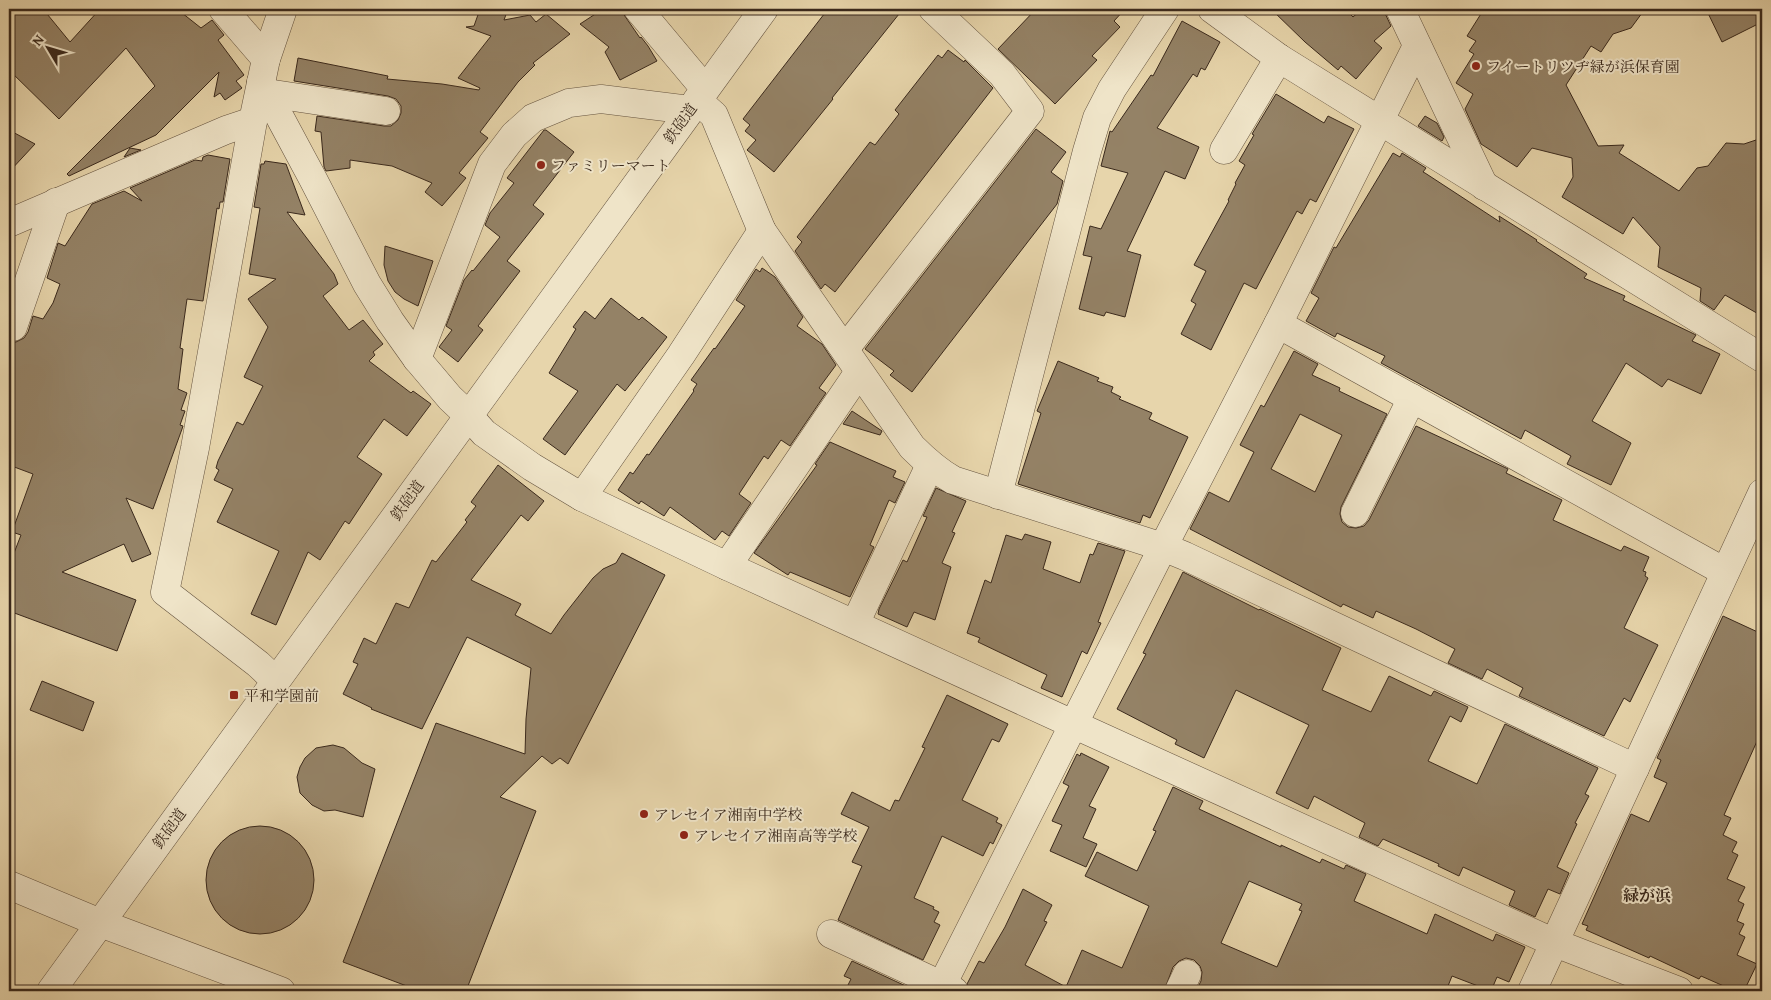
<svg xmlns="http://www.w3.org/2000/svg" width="1771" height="1000" viewBox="0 0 1771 1000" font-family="'Gentium Book Plus','Noto Serif JP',serif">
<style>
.building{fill:#948266;stroke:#3a291c;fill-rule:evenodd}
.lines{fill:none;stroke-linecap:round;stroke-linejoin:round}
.minor-casing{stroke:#655440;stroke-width:29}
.minor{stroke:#efe4c8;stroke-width:28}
.poi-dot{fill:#8f2418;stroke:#efe4c8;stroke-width:2}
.labels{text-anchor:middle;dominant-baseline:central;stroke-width:4;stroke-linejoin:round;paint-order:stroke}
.poi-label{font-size:15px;fill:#3a291c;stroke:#efe4c8;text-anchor:start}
.street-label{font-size:15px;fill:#3a291c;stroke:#efe4c8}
.neighbourhood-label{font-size:16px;font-weight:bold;fill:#3a291c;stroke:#efe4c8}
</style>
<rect width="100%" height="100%" fill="#e7d5ab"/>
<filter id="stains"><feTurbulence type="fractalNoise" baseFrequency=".004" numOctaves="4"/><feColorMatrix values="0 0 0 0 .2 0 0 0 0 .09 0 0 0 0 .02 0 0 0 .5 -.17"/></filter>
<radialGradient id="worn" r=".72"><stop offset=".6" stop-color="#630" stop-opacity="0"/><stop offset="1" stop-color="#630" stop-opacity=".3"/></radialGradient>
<!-- building -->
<g class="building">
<polygon points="9,9 43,9 70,42 100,9 177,9 201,28 212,20 224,35 218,40 244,75 236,81 242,88 225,100 220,93 214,97 219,72 156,135 69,176 67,174 155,86 126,48 59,119 9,70"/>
<polygon points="480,9 508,9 504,20 530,15 536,22 546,14 570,34 533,63 535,65 518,82 480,132 488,138 459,173 466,178 442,206 425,192 432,183 392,166 350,160 350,168 326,171 324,167 321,132 315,131 317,116 384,126 391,126 398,120 401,113 401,106 396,99 388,96 294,81 298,58 388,76 387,79 442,84 479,90 480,88 458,78 491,36 466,27 474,26"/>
<polygon points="603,9 620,9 640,38 641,37 648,46 657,61 620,80 605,52 609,47 580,24"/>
<polygon points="828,9 903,9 832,98 833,99 774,172 747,150 756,140 745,131 750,125 743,119"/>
<polygon points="1036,9 1125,9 1114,21 1120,27 1092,56 1097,60 1055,104 998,49"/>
<polygon points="1271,9 1345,9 1353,17 1362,9 1383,9 1391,26 1374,41 1382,48 1356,79 1341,66 1338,70 1305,42"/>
<polygon points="1484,9 1645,9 1631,28 1613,34 1601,52 1591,46 1566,85 1598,146 1624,145 1619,153 1679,191 1697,168 1708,166 1726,143 1744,144 1762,138 1762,316 1725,295 1714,310 1700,301 1701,288 1658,267 1660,247 1633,217 1623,234 1562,197 1573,177 1572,158 1532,148 1517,167 1481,144 1465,109 1473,94 1456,83 1474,54 1469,51 1476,41 1467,36"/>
<polygon points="1706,9 1762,9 1762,22 1722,42"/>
<polygon points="1182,21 1220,42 1205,70 1201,68 1197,77 1193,74 1157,128 1199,147 1185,179 1165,171 1127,251 1141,255 1125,317 1106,312 1104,316 1079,309 1092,257 1083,255 1090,226 1101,229 1128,173 1101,166 1110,131 1112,132 1151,75 1153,76"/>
<polygon points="948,50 964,62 965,60 993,88 835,292 825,284 821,289 795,251 802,242 797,237 870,142 875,145 899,114 895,110 938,55 942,58"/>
<polygon points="1276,94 1324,123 1328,116 1354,129 1316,202 1310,199 1302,214 1297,211 1256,289 1244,283 1211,350 1181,334 1196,304 1191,301 1206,271 1194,265 1229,201 1228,200 1236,184 1235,183 1245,165 1239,161 1254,135 1252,134"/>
<polygon points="1425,116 1437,123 1444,137 1442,141 1418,126"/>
<polygon points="1036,129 1066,152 1051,172 1063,181 1057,204 912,392 890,375 894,371 865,349"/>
<polygon points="9,130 35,144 9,172"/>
<polygon points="544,130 546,130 574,152 533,205 544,214 507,261 520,271 478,326 483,330 458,362 439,347 452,330 446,326 464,280 472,270 473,271 500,237 485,225 490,213 514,183 507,178"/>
<polygon points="130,148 141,150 124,157"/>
<polygon points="1393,153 1400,157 1402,153 1426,168 1423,172 1425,173 1500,222 1499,216 1537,240 1536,241 1587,274 1584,278 1625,296 1623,300 1692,333 1696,335 1692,341 1720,354 1701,394 1668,379 1662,387 1626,363 1592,421 1631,443 1611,485 1567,464 1571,456 1525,430 1521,439 1381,363 1385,356 1337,333 1335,337 1306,321 1319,298 1311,293 1334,247 1336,248"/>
<polygon points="208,155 230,159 223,202 220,202 219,209 217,208 203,301 187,299 180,348 183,349 178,389 187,393 181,410 185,411 180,425 183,426 182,429 153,509 126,498 151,554 132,562 124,544 62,572 136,600 117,651 9,611 9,566 21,535 12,532 33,474 9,465 9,342 16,342 24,338 28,332 33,316 43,319 53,303 60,284 47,278 58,243 65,246 92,204 124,191 142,201 130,188 195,160 202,161 203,157"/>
<polygon points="265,161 286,164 305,215 287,212 334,274 338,284 323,296 349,330 363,320 383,344 373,352 375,355 369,361 411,393 413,391 431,404 407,436 384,419 357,457 382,474 349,524 345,521 320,560 308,552 276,625 251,614 279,551 217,522 233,489 214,480 219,470 216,468 218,461 237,422 243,425 263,386 244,377 268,327 248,299 276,279 249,274 260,208 254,207 261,164 264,164"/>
<polygon points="385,246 433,261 418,306 404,299 395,292 388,281 384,265"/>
<polygon points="762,268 775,277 803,317 797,326 822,344 836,365 819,388 826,393 790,446 781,440 768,459 764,456 739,494 751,503 729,536 722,531 715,540 670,507 664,516 641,501 639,504 618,490 630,472 633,474 647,454 649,455 694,391 693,390 697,384 691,380 714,348 715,349 745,306 736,300 756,269 760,272"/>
<polygon points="611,298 639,320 642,317 667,337 625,391 617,384 565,455 543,439 578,391 549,373 576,329 573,327 585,311 595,319"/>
<path d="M1294,351L1318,364L1312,375L1340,388L1339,391L1387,414L1341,507L1340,514L1342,522L1348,527L1356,528L1364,526L1369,520L1416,426L1506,468L1508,469L1506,473L1562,500L1553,520L1621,551L1624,546L1649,557L1643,571L1646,572L1645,576L1648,578L1624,628L1658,645L1630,702L1624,698L1604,736L1519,696L1523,688L1487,669L1482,679L1448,663L1455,649L1416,629L1376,611L1373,618L1343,604L1341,607L1190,529L1209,492L1229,502L1254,452L1240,445L1261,405L1264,407ZM1300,414L1342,435L1315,492L1271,469Z"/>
<polygon points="1058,361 1099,378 1097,381 1113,387 1111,392 1121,397 1119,399 1152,413 1149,419 1188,437 1150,518 1143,515 1140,523 1018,484 1041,413 1037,411"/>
<polygon points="852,411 882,431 880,435 843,424"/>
<polygon points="830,442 896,471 893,477 905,482 895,503 889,500 870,545 874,547 850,597 790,572 788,575 754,553 817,465 815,464"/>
<polygon points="498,465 544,501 528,521 521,515 471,580 521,604 515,615 551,634 564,615 593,578 603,569 616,563 622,553 665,575 568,764 560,758 552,764 542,756 500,797 536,811 466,991 420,991 343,962 436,723 525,754 526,719 531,668 467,637 422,729 371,709 372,708 343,694 358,664 353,662 364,638 376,644 396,603 409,608 432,560 436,562 467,522 465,520 476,506 471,502"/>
<polygon points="936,488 966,501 952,532 955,533 942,563 951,567 935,620 914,612 907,627 878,614 879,609 903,560 907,562 927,517 923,516"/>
<polygon points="1025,534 1051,542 1043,569 1080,583 1090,554 1093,555 1098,543 1125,551 1098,622 1101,623 1087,654 1082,651 1062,697 1041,688 1047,675 978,642 980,638 967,633 985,580 991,583 1006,535 1022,540"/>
<polygon points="1183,572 1259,610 1260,609 1341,648 1322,690 1371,712 1389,676 1431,696 1434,691 1468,707 1461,722 1450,716 1428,761 1477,784 1505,724 1598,768 1585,794 1589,796 1575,823 1577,824 1557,867 1569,873 1560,894 1548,889 1535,917 1509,905 1515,891 1463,867 1459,876 1438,866 1439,864 1383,839 1378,846 1359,837 1365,823 1314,796 1308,809 1276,793 1309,725 1236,690 1204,758 1175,744 1177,740 1117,709 1146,654 1143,653"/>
<polygon points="1723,616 1762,634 1762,730 1724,815 1731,818 1723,835 1737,842 1732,852 1738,855 1727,879 1745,887 1738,901 1744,904 1737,921 1744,924 1739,934 1745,937 1737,955 1757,964 1744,991 1735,991 1701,976 1699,979 1650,956 1649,958 1586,930 1588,926 1582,924 1631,814 1649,822 1667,783 1654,777 1661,760 1657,758"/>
<polygon points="42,681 94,702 83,731 30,710"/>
<polygon points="947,695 1008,724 999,742 992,739 962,800 998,818 996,822 1002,825 993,844 990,842 983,856 942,836 914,898 934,907 933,909 939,912 934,922 940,925 923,960 838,920 862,866 852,862 869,827 841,814 852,792 890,811 895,800 899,801 925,748 922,747"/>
<polygon points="333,745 344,748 362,763 375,769 363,817 335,810 324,811 312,805 300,793 297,777 300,767 305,758 316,748"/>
<polygon points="1081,753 1109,767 1089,806 1096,809 1083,838 1097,844 1086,867 1050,851 1062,825 1052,821 1069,786 1063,783 1077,754 1080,756"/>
<path d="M1173,787L1203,801L1199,809L1281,847V845L1320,863L1322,859L1344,869L1346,865L1366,874L1354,901L1427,934L1435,914L1493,941L1496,934L1525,947L1509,982L1497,977L1491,991L1452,976L1446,991H1196L1201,981L1202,972L1200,966L1194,960L1186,958L1179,961L1173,967L1164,991L1152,986L1150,991H969L967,984L979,961L984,963L1005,927L1023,889L1052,905L1044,921L1047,922L1025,965L1066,987L1082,950L1122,968L1149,906L1085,876L1097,852L1137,871L1156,831L1153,830ZM1249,881L1302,904L1299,910L1302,911L1277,967L1221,943Z"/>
<circle cx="260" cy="880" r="54"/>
<polygon points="852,961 910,988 908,991 845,991 851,979 844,976"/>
</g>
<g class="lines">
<defs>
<g id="minor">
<polyline points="223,9 266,59"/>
<polyline points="638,9 705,89"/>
<polyline points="1212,9 1279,58 1762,358"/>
<polyline points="1400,9 1484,186"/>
<polyline points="261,82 313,179 367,284 390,321 417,359 450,398 468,415 484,433 532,467 582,497 727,566 1075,725 1555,943 1679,991"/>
<polyline points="267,93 386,111"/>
<path d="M697,100L714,115L762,231L912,447C925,460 937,471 953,480L1163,547L1185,556L1635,768"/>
<polyline points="1224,150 1279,58"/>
<polyline points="9,223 226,130 253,121"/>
<polyline points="1278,324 1725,572"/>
<polyline points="13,327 56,202"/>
<polyline points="845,349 1030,111 1002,74 933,9"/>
<polyline points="417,359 492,164 514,135 533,118 569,103 601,99 690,110"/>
<polyline points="998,495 1087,151 1097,118 1112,89 1165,9"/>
<polyline points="582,497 681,355 762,231"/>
<polyline points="1355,513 1412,398"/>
<polyline points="727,566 859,372"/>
<polyline points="855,624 930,465"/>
<polyline points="276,681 258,664 165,592 195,448 253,121 266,59 283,9"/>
<polyline points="9,885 100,923 281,991"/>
<polyline points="831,934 954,991"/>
<polyline points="51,991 764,9"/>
<polyline points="939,991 1163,547 1278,324 1417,46"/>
<polyline points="1179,991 1187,974"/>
<polyline points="1532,991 1762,493"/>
</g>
</defs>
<!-- minor casing -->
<use href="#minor" class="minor-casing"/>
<!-- minor -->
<use href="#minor" class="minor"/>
</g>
<!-- markers -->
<g class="poi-dot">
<circle cx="1476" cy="66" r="5"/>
<circle cx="541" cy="165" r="5"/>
<rect x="229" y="690" width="10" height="10" rx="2.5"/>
<circle cx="644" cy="814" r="5"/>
<circle cx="684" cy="835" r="5"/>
</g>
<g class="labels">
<!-- poi labels -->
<g class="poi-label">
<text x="1486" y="66">フイートリツヂ緑が浜保育園</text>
<text x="551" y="165">ファミリーマート</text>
<text x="244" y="695">平和学園前</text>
<text x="654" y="814">アレセイア湘南中学校</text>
<text x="694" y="835">アレセイア湘南高等学校</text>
</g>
<!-- street labels -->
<g class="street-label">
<text transform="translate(680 123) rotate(-54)">鉄砲道</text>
<text transform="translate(407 500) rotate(-54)">鉄砲道</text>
<text transform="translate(169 828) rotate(-54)">鉄砲道</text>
</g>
<!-- neighbourhood labels -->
<g class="neighbourhood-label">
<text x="1647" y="895">緑が浜</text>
</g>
</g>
<!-- margin -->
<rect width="1771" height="1000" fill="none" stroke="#e7d5ab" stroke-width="30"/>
<rect x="10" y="10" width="1751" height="980" fill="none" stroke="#3a291c" stroke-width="2.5"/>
<rect x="15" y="15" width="1741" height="970" fill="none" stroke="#3a291c"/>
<!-- north arrow -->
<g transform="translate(48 48) rotate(308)" stroke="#efe4c8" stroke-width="4" paint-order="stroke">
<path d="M0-4L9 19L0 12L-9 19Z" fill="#3a291c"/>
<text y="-8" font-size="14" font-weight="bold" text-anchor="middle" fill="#3a291c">N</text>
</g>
<rect width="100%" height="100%" filter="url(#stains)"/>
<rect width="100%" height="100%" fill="url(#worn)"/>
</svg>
